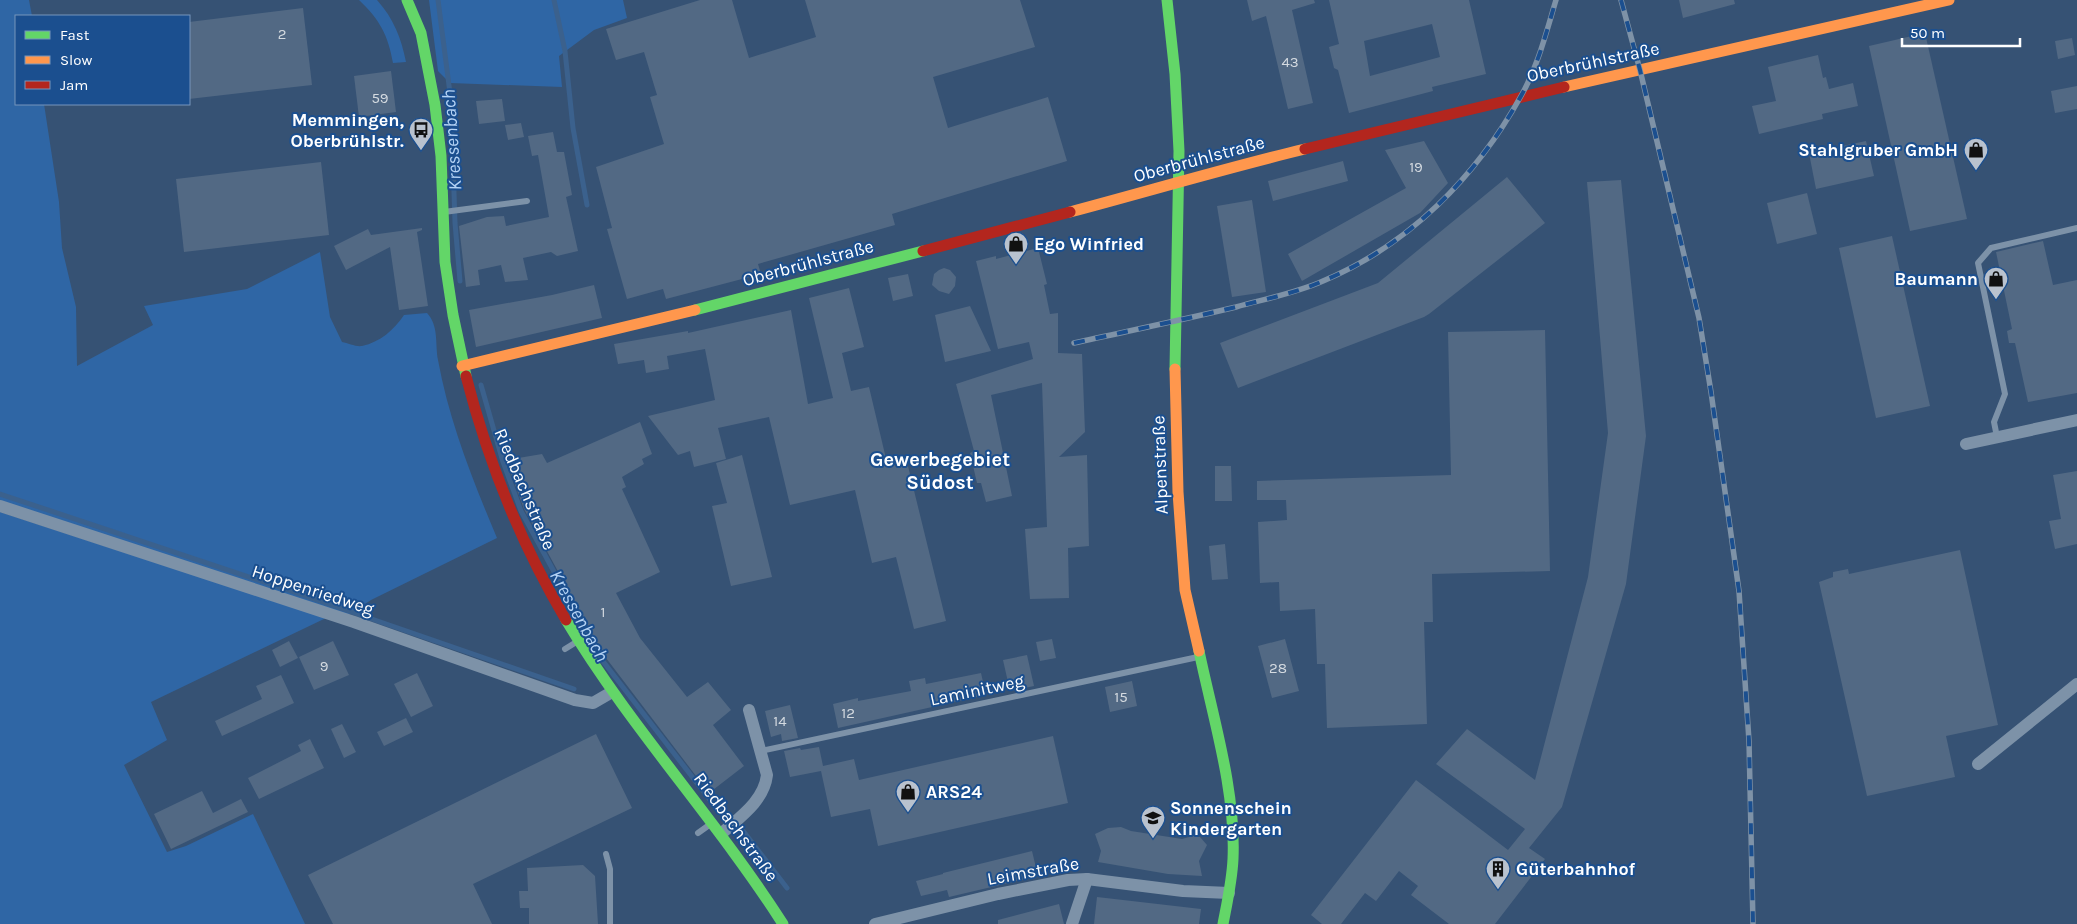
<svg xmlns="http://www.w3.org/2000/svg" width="2077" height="924" viewBox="0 0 2077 924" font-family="Karla,sans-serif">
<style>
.green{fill:#2f66a5}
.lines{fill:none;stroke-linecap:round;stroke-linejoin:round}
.stream{stroke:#3b618d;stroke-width:5}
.building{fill:#526984;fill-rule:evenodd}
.lane{stroke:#7d92a8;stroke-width:6}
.street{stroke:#7d92a8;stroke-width:12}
.fast{stroke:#63d668;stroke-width:11}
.slow{stroke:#ff974d;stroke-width:11}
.jam{stroke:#b3261e;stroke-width:11}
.rail-casing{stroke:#7e92a7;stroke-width:5.5}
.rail{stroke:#1b4f8f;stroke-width:4;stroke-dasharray:11;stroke-linecap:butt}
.labels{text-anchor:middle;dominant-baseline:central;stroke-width:4;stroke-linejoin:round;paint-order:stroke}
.number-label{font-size:15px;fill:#d4dae0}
.street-label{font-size:18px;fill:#fff;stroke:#1b4f8f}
.poi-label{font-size:18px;font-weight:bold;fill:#fff;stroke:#1b4f8f;text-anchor:start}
.water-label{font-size:19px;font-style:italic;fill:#b5d3f5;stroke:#1b4f8f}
.quarter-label{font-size:20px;font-weight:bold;fill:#fff;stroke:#1b4f8f}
</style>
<rect width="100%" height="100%" fill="#365274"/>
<!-- green -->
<g class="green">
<path d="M0,0H29L32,16H16V104H44L59,202L62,248L76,307L77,366L153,325L144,306L247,289L320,252L330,317L342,342C348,343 356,347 362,346C380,342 394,330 404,315L427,313C439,326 435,343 438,360C449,421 473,481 497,538L371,600L348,615L0,501Z"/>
<path d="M359,0H377C394,19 401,38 406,62L393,63C388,35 380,20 359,0Z"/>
<polygon points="429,0 623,0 627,18 594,30 559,56 562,87 450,83 438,71"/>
<polygon points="0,512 326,618 151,702 167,740 124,765 167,852 186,846 253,814 305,924 0,924"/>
</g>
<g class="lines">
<!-- stream -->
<g class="stream">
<polyline points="438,0 451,101 455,223 460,281"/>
<polyline points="554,0 565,51 573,128 587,205"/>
<polyline points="481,385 503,462 521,511 602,660 717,809 728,817"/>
<polyline points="0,494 288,590 574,689"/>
<polyline points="744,832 787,888"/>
</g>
</g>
<!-- building -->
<g class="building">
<polygon points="700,0 732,0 749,58 816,37 805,0 1020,0 1035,47 933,77 948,128 1048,97 1067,161 892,214 895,225 758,264 761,274 666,299 663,289 627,299 607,229 612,228 596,167 664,144 650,97 657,95 644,52 616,60 606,29"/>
<polygon points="1247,0 1314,0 1315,3 1292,10 1313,103 1288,109 1266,16 1252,21"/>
<path d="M1329,0H1469L1486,74L1432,87L1433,91L1349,113L1338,70L1334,68L1329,47L1339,44ZM1432,24L1440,57L1370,76L1364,41Z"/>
<polygon points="1679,0 1734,0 1735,4 1683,18"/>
<polygon points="303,8 312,85 189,99 189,22"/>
<polygon points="1925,33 1967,219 1910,231 1869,46"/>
<polygon points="2072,38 2075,55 2058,59 2055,41"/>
<polygon points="1818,55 1823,78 1826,77 1829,89 1853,83 1858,106 1822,114 1823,119 1759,134 1752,106 1776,101 1768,67"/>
<polygon points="391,71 396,112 359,117 354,76"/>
<polygon points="2077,86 2077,109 2055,113 2051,91"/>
<polygon points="502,99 505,121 479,124 476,101"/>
<polygon points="521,123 524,137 508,140 505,125"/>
<polygon points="553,132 557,152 564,152 572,195 566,197 578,251 557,256 551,252 523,258 528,280 505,282 501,265 478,270 480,285 466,287 459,226 487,217 504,216 506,226 549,217 538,155 532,156 528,136"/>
<polygon points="1424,141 1448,183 1420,213 1302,281 1288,254 1406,188 1385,150"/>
<polygon points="1866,141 1874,176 1816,189 1809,153"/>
<polygon points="1343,161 1348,181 1273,201 1268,181"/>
<polygon points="321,162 329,235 184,252 176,179"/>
<polygon points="1507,177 1545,223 1429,314 1424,317 1238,388 1220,343 1378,283"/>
<polygon points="1621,180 1646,436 1626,584 1562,807 1529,848 1545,859 1495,924 1449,924 1411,895 1418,886 1399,871 1376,901 1365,893 1341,924 1322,924 1311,915 1416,780 1508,850 1525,829 1436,764 1467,729 1535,780 1588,577 1608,433 1587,182"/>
<polygon points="1807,193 1817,234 1777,244 1767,203"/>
<polygon points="1252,200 1266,292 1232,297 1217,206"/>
<polygon points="422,228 422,230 417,232 428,306 399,310 390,247 346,270 334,246 368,229 371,235"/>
<polygon points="1892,236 1930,406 1876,418 1839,248"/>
<polygon points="2043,241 2053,285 2077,280 2077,393 2028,402 2015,343 2009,343 2007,331 2012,329 1996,252"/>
<polygon points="1038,248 1047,284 1044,285 1050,314 1058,313 1058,353 1082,354 1085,432 1059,457 1087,455 1089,546 1068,548 1069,598 1030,599 1025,529 1047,527 1042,383 991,395 1012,496 986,502 981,483 977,483 970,453 974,451 956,384 1033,359 1029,342 998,349 976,261 996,256 996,259"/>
<polygon points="944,268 950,270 956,277 955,286 949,294 939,291 932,285 934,274 939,270"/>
<polygon points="908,274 913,296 893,301 888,278"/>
<polygon points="594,285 602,318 476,347 469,310 552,295"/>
<polygon points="849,288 864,347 842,353 851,391 869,387 888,467 907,462 946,621 914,629 896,557 872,563 855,490 790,505 769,417 718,428 726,459 694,467 690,451 678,455 648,416 715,400 705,349 667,356 669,369 646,373 644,360 618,364 614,344 688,331 688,333 791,310 808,404 833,398 809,298"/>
<polygon points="970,306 991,351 945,362 935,315"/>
<polygon points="1545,330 1550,571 1432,574 1433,622 1424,622 1427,724 1327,728 1325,664 1317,664 1315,609 1280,611 1279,582 1260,583 1258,522 1287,520 1286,500 1257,500 1257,481 1451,475 1448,332"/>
<polygon points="640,422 652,454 642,459 644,464 622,477 626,487 622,489 660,572 616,593 640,638 687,697 708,682 731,710 713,725 744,766 709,793 603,654 524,509 506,460 542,454 547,463"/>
<polygon points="742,455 772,577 731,586 712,506 727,503 716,463"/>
<polygon points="1215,466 1231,466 1232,501 1215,501"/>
<polygon points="2077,471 2077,544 2055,549 2049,521 2061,519 2053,475"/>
<polygon points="1225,544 1228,579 1212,580 1209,546"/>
<polygon points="1960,550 1998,725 1946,736 1955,777 1867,796 1819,582 1833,577 1833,572 1848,569 1849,574"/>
<polygon points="1052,639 1056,658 1040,661 1036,642"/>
<polygon points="1285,639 1299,691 1272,698 1258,646"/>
<polygon points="289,641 298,658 280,667 272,650"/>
<polygon points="333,641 349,675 314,690 299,657"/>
<polygon points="1027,655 1034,686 1010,691 1003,660"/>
<polygon points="417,673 433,706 411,717 394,684"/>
<polygon points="981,673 986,695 838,728 833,704 858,698 858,701 911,691 909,681 925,678 926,684"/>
<polygon points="281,675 294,703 222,736 215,721 262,699 256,686"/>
<polygon points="1132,681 1137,706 1110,712 1105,687"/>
<polygon points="790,705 798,738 782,741 781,734 771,737 765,711"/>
<polygon points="406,718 413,732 384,746 377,732"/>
<polygon points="342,724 356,752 344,758 331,729"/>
<polygon points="596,734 632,808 473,884 492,924 333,924 308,875"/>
<polygon points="1053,736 1068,803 878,846 870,809 831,817 821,771 790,777 784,751 800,748 801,750 819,747 823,766 854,759 859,780"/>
<polygon points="310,739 324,768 259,799 248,778 301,751 298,745"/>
<polygon points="202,791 213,813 241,799 248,812 171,849 154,814"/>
<polygon points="1121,827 1131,831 1182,839 1193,836 1200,837 1207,845 1199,861 1202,876 1168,874 1098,862 1101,851 1095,834 1108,828"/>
<polygon points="1032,851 1038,876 949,897 947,890 921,896 916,881 943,874 943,873"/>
<polygon points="583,865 595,876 598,924 529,924 529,908 520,908 519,891 528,891 527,868"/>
<polygon points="1097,897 1201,909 1199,924 1094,924"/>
<polygon points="1059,904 1064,924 998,924 998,920"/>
</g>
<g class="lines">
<!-- lane -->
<g class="lane">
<polyline points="444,212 527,201"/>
<polyline points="1997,437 1994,422 2005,394 1978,263 1991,248 2077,228"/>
<polyline points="565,649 578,641"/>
<polyline points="761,751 1198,657"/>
<polyline points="698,833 712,823"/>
<polyline points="606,854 610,869 610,924"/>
</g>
<!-- street -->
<g class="street">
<polyline points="1966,444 2077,420"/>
<polyline points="0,506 354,622 575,700 593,703 612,692"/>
<polyline points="1978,764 2077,684"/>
<path d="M721,834C740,817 764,801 767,775L749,710"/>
<polyline points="875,924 998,894 1068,880 1087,879 1183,891 1229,893"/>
<polyline points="1072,924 1087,879"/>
</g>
<!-- fast -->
<g class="fast">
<polyline points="407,0 421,33 435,105 441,156 445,262 453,315 466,376"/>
<polyline points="1167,0 1175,74 1179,151 1175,369"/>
<polyline points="695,310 923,251"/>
<path d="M566,620C630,727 716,819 783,924"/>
<path d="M1199,651C1213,718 1236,791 1233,859C1232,881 1227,903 1223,924"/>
</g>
<!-- slow -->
<g class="slow">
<polyline points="1564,87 1949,0"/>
<path d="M1070,212C1149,191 1226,168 1305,149"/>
<polyline points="462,366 695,310"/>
<polyline points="1175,369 1178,492 1185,590 1199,651"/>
</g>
<!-- jam -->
<g class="jam">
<polyline points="1305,149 1564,87"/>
<polyline points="923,251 1070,212"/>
<path d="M466,376C488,462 521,544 566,620"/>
</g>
<defs>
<g id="rail">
<polyline points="1621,0 1640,70 1699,318 1711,392 1739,591 1749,741 1753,924"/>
<path d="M1074,343C1128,331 1182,320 1236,307C1265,299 1296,293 1323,281C1409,245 1476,177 1521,96C1538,66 1546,33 1556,0"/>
</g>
</defs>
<!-- rail casing -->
<use href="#rail" class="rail-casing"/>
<!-- rail -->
<use href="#rail" class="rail"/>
</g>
<!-- icons -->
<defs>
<symbol id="bus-pin" viewBox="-11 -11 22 30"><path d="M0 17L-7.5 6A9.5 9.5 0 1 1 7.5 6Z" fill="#b9c2ce" stroke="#1b4f8f"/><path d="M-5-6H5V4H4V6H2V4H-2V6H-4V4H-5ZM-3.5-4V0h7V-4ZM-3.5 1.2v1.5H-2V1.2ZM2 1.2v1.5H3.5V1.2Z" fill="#111"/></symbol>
<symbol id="shop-pin" viewBox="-11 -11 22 30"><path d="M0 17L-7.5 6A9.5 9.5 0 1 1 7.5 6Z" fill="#b9c2ce" stroke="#1b4f8f"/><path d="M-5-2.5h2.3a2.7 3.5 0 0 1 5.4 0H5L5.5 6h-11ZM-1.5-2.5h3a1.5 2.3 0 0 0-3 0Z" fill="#111"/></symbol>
<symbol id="school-pin" viewBox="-11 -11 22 30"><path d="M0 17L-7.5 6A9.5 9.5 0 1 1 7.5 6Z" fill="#b9c2ce" stroke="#1b4f8f"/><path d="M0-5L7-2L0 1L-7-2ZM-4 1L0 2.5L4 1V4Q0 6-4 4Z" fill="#111"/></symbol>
<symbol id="building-pin" viewBox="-11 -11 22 30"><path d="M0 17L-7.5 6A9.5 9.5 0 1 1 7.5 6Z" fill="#b9c2ce" stroke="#1b4f8f"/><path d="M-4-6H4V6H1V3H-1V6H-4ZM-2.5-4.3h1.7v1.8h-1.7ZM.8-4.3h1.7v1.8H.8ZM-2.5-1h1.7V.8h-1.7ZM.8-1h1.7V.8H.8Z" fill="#111"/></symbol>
</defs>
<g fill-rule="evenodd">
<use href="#bus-pin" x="407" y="116" width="28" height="38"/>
<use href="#shop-pin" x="1962" y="136" width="28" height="38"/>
<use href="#shop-pin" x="1002" y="230" width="28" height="38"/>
<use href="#shop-pin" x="1982" y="265" width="28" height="38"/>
<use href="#shop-pin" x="894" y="778" width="28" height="38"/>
<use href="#school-pin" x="1139" y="804" width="28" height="38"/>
<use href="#building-pin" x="1484" y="855" width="28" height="38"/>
</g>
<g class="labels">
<!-- number labels -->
<g class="number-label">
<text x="282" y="34">2</text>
<text x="1290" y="62">43</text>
<text x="380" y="98">59</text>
<text x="1416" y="167">19</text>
<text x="603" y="612">1</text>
<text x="324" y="666">9</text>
<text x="1278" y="668">28</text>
<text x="1121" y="697">15</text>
<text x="848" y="713">12</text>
<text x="780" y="721">14</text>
</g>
<!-- street labels -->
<g class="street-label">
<text transform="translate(1593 62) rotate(-12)">Oberbrühlstraße</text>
<text transform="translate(1199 159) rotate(-15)">Oberbrühlstraße</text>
<text transform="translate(808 263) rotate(-15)">Oberbrühlstraße</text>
<text transform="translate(1160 465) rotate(-92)">Alpenstraße</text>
<text transform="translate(525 489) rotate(67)">Riedbachstraße</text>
<text transform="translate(313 590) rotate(18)">Hoppenriedweg</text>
<text transform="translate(977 690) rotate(-12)">Laminitweg</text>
<text transform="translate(736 827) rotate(54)">Riedbachstraße</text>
<text transform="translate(1033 871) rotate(-10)">Leimstraße</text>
</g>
<!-- poi labels -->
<g class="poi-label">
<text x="404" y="120" text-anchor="end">Memmingen,<tspan x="404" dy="21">Oberbrühlstr.</tspan></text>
<text x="1958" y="150" text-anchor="end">Stahlgruber GmbH</text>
<text x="1034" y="244">Ego Winfried</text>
<text x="1978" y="279" text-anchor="end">Baumann</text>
<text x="926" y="792">ARS24</text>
<text x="1170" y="808">Sonnenschein<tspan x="1170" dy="21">Kindergarten</tspan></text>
<text x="1516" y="869">Güterbahnhof</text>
</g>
<!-- water labels -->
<g class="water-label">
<text transform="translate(452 140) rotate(-94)">Kressenbach</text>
<text transform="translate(579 616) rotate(61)">Kressenbach</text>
</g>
<!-- quarter labels -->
<g class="quarter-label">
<text x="940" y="459">Gewerbegebiet<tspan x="940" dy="23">Südost</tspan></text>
</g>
</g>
<!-- legend -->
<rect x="15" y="15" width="175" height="90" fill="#1b4f8f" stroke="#7695bc"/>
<rect x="25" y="31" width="25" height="8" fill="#63d668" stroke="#7695bc"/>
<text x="60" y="40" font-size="15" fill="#ffffff">Fast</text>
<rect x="25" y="56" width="25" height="8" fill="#ff974d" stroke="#7695bc"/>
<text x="60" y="65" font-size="15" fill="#ffffff">Slow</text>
<rect x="25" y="81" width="25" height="8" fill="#b3261e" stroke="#7695bc"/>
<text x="60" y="90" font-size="15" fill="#ffffff">Jam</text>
<!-- scale -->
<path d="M1902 38v8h118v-8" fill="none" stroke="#ffffff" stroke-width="2.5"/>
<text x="1910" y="38" font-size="15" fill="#ffffff" stroke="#1b4f8f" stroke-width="4" paint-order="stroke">50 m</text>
</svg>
